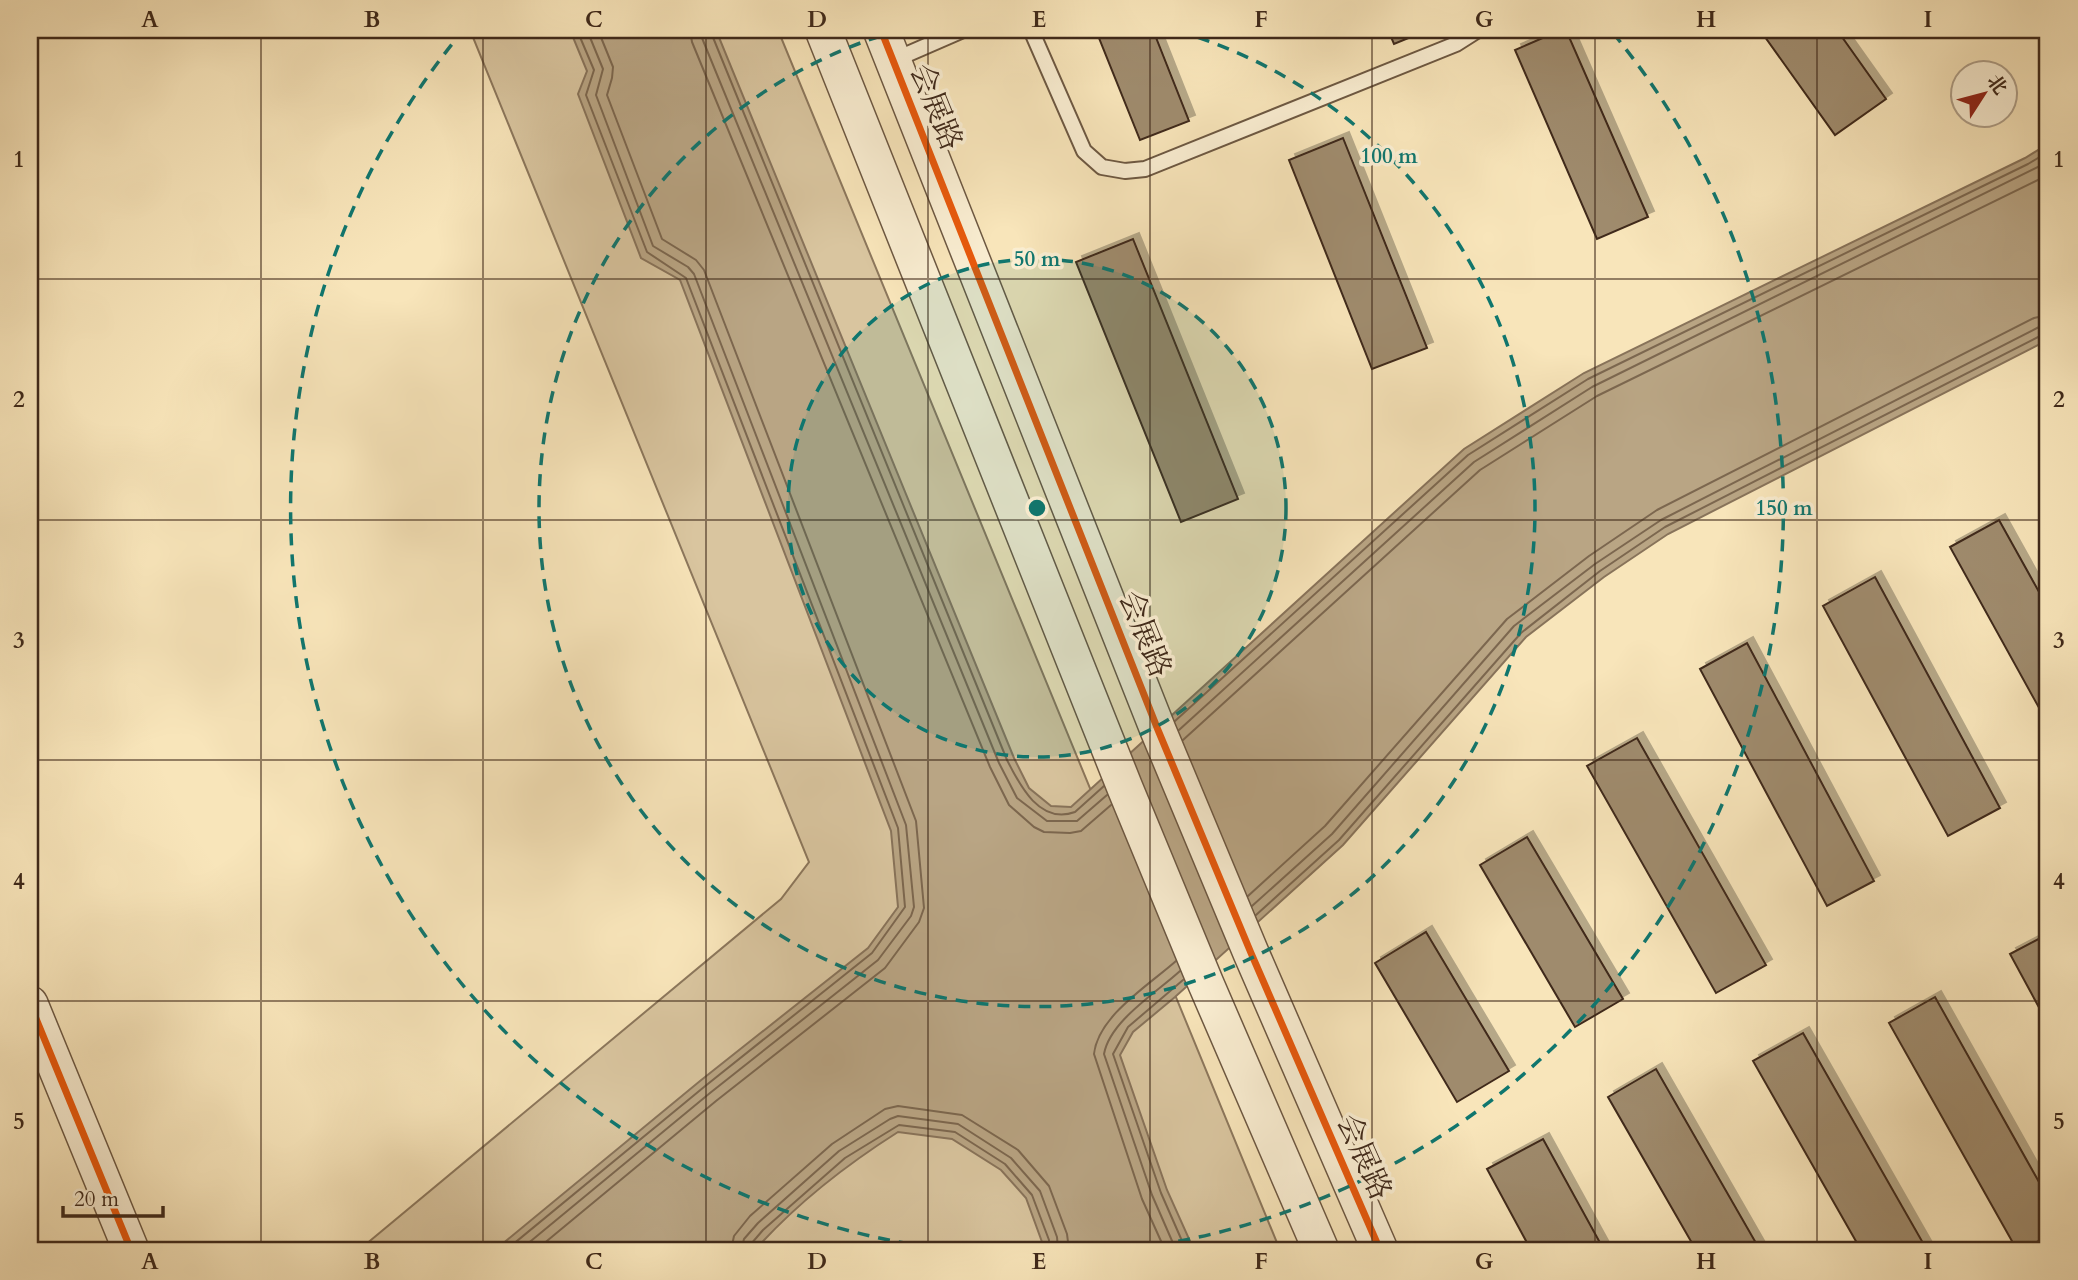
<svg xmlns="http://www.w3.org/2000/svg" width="2078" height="1280" viewBox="0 0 2078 1280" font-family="Cardo,'Noto Serif SC',serif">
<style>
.green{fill:#d9c59f;stroke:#8c775c;stroke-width:2}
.water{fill:#b9a584;stroke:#88735a;stroke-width:2}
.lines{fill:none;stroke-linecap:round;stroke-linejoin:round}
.shore{stroke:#7c674f;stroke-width:2}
.building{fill:#9f8b6d;stroke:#3f291a;stroke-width:2;filter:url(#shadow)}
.service-casing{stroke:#6d5842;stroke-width:18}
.tertiary-casing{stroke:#6d5842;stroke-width:38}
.service{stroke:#faeed2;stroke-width:14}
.tertiary{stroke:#faeed2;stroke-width:35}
.cycleway-casing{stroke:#faeed2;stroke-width:11}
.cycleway{stroke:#e8590c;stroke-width:7}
.grid{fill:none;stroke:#3f291a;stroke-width:2;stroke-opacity:0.55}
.ring{fill:none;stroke:#0f766e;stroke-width:3.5;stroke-dasharray:12 9}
.labels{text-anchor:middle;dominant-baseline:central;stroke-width:7;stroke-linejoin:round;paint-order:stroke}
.street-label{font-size:30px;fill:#3f291a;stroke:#faeed2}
.centre{fill:#0f766e;stroke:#faeed2;stroke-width:3.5}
.ring-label{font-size:21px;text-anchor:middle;font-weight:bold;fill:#0f766e;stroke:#faeed2;stroke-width:7;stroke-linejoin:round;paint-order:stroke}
.neatline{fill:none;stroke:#3f291a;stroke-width:2.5}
.grid-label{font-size:23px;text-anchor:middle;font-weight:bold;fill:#3f291a}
</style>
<defs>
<filter id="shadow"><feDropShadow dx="6" dy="-6" stdDeviation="0" flood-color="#0004"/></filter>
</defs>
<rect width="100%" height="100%" fill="#f8e5ba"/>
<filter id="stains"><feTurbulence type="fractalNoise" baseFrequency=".00286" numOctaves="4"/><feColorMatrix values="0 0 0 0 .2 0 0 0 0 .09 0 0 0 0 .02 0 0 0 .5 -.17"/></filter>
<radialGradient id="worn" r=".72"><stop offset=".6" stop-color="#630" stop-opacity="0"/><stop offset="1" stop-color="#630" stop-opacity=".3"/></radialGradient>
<!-- green -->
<polygon class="green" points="470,30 778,30 1280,1250 359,1250 781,899 809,862"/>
<!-- water -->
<path class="water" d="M570,30H716L1014,758L1029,788L1051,806L1071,807L1464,449L1584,373L2025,158L2048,144V340L1668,534L1604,577L1526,637L1343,845L1175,997L1133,1032L1120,1055L1167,1190L1194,1250H1043L1042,1242L1026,1198L1001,1170L952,1139L898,1132C846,1165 796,1204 755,1250H495L700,1081L868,948L898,907L891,831L680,280L641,258L578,94L587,71Z"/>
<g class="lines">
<!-- shore -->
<g class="shore">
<polyline points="690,30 692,42 990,767 1009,805 1034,827 1044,832 1070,833 1081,831 1111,805"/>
<polyline points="701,30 702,38 999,763 1017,798 1047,821 1077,821 1107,795"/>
<path d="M710,30L1007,760C1020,786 1040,825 1075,812L1104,786"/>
<polyline points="1175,721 1468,455 1588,379 2028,164 2048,152"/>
<polyline points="1179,730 1474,462 1592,387 2048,162"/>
<polyline points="1183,740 1480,470 1597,396 2048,175"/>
<polyline points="1248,896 1325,826 1507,619 1589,556 1657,510 2034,318 2048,315"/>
<polyline points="1252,906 1332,834 1514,626 1595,564 1661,520 2039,327 2048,326"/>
<polyline points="1256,915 1339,840 1521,633 1600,571 1665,527 2042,335 2048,334"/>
<polyline points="1183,980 1128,1027 1113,1054 1161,1193 1186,1250"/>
<polyline points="506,1250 704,1087 872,953 905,907 898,828 686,278 647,252 586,95 594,70 577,30"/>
<polyline points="520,1250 710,1093 878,960 911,916 914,907 906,825 694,274 688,267 653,246 596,95 603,69 587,30"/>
<polyline points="536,1250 716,1101 885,968 919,922 924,908 916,821 704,270 696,260 662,239 607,95 612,78 613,67 598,30"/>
<polyline points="731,1250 734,1236 750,1216 832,1144 885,1109 898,1106 962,1115 1018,1150 1049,1186 1067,1234 1069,1250"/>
<polyline points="741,1250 744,1239 758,1223 839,1151 890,1119 898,1116 958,1124 1011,1158 1040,1191 1057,1237 1058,1250"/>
<polyline points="750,1250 751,1244 763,1230 845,1158 899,1125 955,1132 1005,1164 1032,1195 1049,1240 1049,1250"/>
<path d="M1165,1250L1142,1199L1094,1054C1098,1016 1149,985 1176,961"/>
<path d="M1176,1250L1152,1195L1104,1054C1110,1021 1156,993 1180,971"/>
</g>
</g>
<!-- building -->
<g class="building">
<polygon points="1105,30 1153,30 1189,121 1140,140 1097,33"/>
<polygon points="1388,30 1428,30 1394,44"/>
<polygon points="1561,30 1566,30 1648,217 1597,239 1515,50"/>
<polygon points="1760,30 1837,30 1886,99 1835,135"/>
<polygon points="1343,138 1427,348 1372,369 1289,160"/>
<polygon points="1133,239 1238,499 1181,522 1076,262"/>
<polygon points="1999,520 2048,608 2048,724 1950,547"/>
<polygon points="1875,577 2000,808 1948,836 1823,606"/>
<polygon points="1747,643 1874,881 1827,906 1700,669"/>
<polygon points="1637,738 1766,965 1716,993 1587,766"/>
<polygon points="1527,837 1623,999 1575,1027 1480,865"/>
<polygon points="1426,932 1509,1071 1457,1102 1375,963"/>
<polygon points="2048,934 2048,1024 2010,954"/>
<polygon points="1935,997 2048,1198 2048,1236 2022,1250 2017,1250 1889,1023"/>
<polygon points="1803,1033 1927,1250 1861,1250 1753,1061"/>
<polygon points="1656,1069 1760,1250 1696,1250 1608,1097"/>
<polygon points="1543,1139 1604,1250 1531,1250 1487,1169"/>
</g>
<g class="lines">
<defs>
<g id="service">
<polyline points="1031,30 1084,151 1102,167 1125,171 1145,169 1456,44 1478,30"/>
<polyline points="894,60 963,30"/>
</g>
<g id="tertiary">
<polyline points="823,30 1125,788 1206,984 1321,1250"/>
<polyline points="881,30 1158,730 1251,953 1380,1250"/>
<polyline points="30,1004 131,1250"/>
</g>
</defs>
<!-- service casing -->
<use href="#service" class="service-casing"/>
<!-- tertiary casing -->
<use href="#tertiary" class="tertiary-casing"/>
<!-- service -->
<use href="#service" class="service"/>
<!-- tertiary -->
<use href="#tertiary" class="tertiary"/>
<defs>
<g id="cycleway">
<polyline points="881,30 1158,730 1251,953 1380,1250"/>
<polyline points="30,1004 131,1250"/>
</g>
</defs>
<!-- cycleway casing -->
<use href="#cycleway" class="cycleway-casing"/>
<!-- cycleway -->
<use href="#cycleway" class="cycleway"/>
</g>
<!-- grid -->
<path class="grid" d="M261,30V1250M483,30V1250M706,30V1250M928,30V1250M1150,30V1250M1372,30V1250M1595,30V1250M1817,30V1250M30,279H2048M30,520H2048M30,760H2048M30,1001H2048"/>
<!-- distance rings -->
<circle cx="1037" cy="508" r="249" fill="#0f766e" fill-opacity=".12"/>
<g class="ring">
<circle cx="1037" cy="508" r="249"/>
<path d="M1178 31A498 498 0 1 1 896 31"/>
<path d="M952 1250A747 747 0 0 1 461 33M1613 33A747 747 0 0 1 1122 1250"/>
</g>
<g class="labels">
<!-- street labels -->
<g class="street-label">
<text transform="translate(936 107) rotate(68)">会展路</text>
<text transform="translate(1145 634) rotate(68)">会展路</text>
<text transform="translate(1364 1157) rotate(66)">会展路</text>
</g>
</g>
<circle cx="1037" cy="508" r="10" class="centre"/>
<g class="ring-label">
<text x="1389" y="163">100 m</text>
<text x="1037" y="266">50 m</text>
<text x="1784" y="515">150 m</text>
</g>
<!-- margin -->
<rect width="2078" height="1280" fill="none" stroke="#f8e5ba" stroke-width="77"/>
<!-- north arrow -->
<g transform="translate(1984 94) rotate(54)"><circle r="33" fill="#faeed2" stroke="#af9f88" stroke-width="2"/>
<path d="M0-5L12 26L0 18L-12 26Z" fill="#8f2418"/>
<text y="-10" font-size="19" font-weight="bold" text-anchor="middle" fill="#3f291a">北</text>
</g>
<!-- scale -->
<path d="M63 1206v10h100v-10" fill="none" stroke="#3f291a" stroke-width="3.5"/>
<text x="74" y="1206" font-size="21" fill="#3f291a" stroke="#faeed2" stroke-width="5" paint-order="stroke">20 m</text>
<rect x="38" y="38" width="2001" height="1204" class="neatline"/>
<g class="grid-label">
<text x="150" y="27">A</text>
<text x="372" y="27">B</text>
<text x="594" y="27">C</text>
<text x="817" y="27">D</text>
<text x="1039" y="27">E</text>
<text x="1261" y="27">F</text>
<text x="1484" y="27">G</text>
<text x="1706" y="27">H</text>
<text x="1928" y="27">I</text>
<text x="19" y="167">1</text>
<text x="2059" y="167">1</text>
<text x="19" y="407">2</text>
<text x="2059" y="407">2</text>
<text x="19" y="648">3</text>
<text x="2059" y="648">3</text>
<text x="19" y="889">4</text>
<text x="2059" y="889">4</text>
<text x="19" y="1129">5</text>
<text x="2059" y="1129">5</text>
<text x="150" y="1269">A</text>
<text x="372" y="1269">B</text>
<text x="594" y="1269">C</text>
<text x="817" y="1269">D</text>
<text x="1039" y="1269">E</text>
<text x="1261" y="1269">F</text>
<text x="1484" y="1269">G</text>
<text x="1706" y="1269">H</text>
<text x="1928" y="1269">I</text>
</g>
<rect width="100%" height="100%" filter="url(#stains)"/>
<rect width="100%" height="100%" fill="url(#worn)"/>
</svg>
